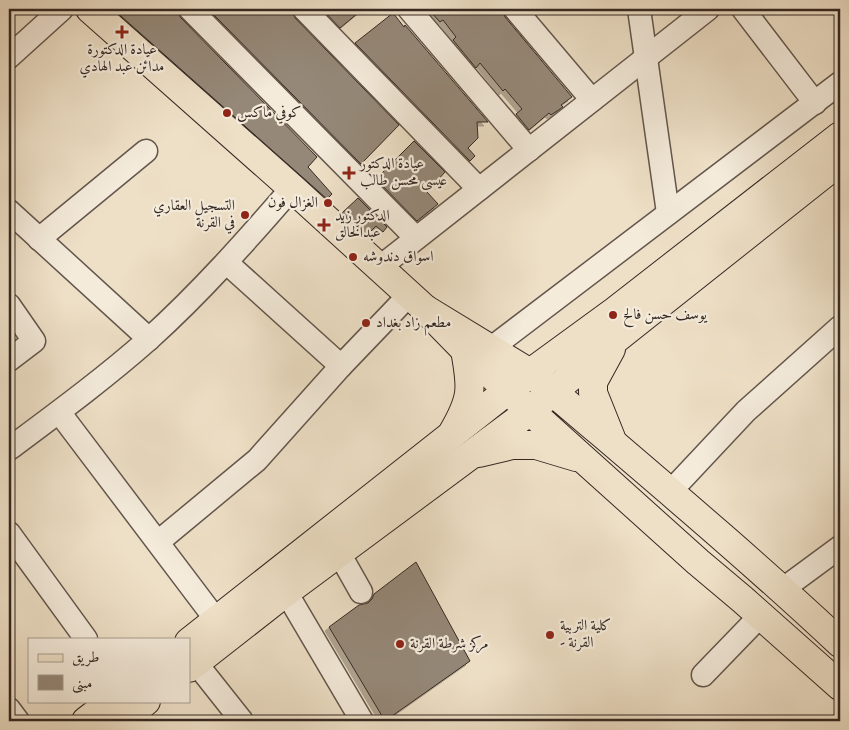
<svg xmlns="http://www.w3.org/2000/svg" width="849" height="730" viewBox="0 0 849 730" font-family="'Sorts Mill Goudy',Amiri,serif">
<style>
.building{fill:#958878;stroke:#352823;filter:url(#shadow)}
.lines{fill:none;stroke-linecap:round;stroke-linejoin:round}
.minor-casing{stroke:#63564c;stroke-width:25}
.major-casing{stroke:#352823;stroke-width:30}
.minor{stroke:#f4ebdb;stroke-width:22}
.major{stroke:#eee0c7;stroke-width:28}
.poi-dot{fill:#8f2418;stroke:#f4ebdb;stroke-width:2}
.labels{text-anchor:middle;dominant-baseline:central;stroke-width:4.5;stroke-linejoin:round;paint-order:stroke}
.poi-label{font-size:15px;fill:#352823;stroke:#f4ebdb;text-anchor:start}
</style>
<defs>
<filter id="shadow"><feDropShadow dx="-4" dy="4" stdDeviation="0" flood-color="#0004"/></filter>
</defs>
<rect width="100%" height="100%" fill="#eee0c7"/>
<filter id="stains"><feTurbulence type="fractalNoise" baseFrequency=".004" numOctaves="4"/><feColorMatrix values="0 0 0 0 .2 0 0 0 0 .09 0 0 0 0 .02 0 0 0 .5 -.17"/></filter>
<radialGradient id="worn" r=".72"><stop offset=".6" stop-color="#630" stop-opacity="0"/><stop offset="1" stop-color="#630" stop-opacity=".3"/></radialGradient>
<!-- building -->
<g class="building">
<polygon points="113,9 175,9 181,18 317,157 308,167 332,194 327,199"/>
<polygon points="224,9 291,9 295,18 399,125 361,164 214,15"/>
<polygon points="322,9 363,9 340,28"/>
<polygon points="428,9 502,9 505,17 572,97 561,105 563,107 551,115 549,113 529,130 516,114 522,109 505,89 503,91 480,63 476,68 453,40 456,37 443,20 440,22"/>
<polygon points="393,13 404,27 405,25 488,122 477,122 478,138 468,148 475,156 470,161 355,43"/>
<polygon points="414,141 445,172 427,192 438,204 417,221 376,179"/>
<polygon points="358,198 387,227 383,232 376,226 367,235 342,213"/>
<polygon points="416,562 470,661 385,721 329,627 359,605 368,603 372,599 374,594"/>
</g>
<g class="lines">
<defs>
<g id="minor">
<polyline points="190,9 416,238"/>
<polyline points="304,9 479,189"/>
<polyline points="409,9 529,150"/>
<polyline points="515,9 592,100"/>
<polyline points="639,9 668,213"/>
<polyline points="743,9 815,103"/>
<polyline points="9,57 62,9"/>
<polyline points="9,211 149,339"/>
<polyline points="39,239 146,151"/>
<polyline points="227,263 341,366"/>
<polyline points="380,267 708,9"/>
<polyline points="9,305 34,341 9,360"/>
<polyline points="490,349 840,83"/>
<polyline points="59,412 217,621"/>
<path d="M9,449C56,414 105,378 149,339C201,292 247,240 292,188"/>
<polyline points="670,492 746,411 840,327"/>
<polyline points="9,533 86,639"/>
<polyline points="158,542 257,460 341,366 410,294"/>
<polyline points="339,553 361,592"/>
<polyline points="783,589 840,547"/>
<polyline points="286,592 362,721"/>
<polyline points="196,663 242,721"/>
<polyline points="703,675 761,615"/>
<polyline points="9,709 18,721"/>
</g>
<g id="major">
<polyline points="90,9 292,188 425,309"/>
<polyline points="611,349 593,382 593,393 611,438"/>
<path d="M453,432C473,398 472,388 465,350"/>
<polyline points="479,453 512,445 536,445 576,457"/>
<polyline points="189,642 530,373 615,311 840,136"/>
<path d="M840,643C747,556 649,474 552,391L530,373L425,309L465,350L530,411L698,562L742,599L840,686"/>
<polyline points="189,668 286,592 530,411 617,338 840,161"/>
<polyline points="86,721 112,701"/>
<polyline points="121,721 146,701"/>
</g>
</defs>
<!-- minor casing -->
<use href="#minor" class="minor-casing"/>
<!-- major casing -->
<use href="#major" class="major-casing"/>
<!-- minor -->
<use href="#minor" class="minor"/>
<!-- major -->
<use href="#major" class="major"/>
</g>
<!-- markers -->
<g class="poi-dot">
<path d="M119.5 24.5h5v5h5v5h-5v5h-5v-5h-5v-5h5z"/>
<circle cx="227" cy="113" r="5"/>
<path d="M346.5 165.5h5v5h5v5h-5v5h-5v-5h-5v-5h5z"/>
<circle cx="328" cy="203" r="5"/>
<circle cx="245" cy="215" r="5"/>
<path d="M321.5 217.5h5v5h5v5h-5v5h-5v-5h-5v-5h5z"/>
<circle cx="353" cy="257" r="5"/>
<circle cx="613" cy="315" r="5"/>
<circle cx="366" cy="323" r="5"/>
<circle cx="550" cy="635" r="5"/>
<circle cx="400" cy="644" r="5"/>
</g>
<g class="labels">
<!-- poi labels -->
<g class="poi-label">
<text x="122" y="50" text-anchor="middle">عيادة الدكتورة<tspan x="122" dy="17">مدائن عبد الهادي</tspan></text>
<text x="237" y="113">كوفي ماكس</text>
<text x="360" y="164">عيادة الدكتور<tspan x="360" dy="17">عيسى محسن طالب</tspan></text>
<text x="318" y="203" text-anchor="end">الغزال فون</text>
<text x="235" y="206" text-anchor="end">التسجيل العقاري<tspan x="235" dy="17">في القرنة</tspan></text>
<text x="335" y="216">الدكتور زيد<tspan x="335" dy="17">عبدالخالق</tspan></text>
<text x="363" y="257">اسواق دندوشه</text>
<text x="623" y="315">يوسف حسن فالح</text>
<text x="376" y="323">مطعم زاد بغداد</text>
<text x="560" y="626">كلية التربية<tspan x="560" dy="17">- القرنة</tspan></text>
<text x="410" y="644">مركز شرطة القرنة</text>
</g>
</g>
<!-- margin -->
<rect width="849" height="730" fill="none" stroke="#eee0c7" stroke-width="30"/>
<rect x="10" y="10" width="829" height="710" fill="none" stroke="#352823" stroke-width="2.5"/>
<rect x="15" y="15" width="819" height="700" fill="none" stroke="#352823"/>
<!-- legend -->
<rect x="28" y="638" width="162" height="65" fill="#f4ebdb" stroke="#a89d91"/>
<rect x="38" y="654" width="25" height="8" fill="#eee0c7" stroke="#a89d91"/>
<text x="72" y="662" font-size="15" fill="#352823">طريق</text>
<rect x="38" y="675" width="25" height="15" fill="#958878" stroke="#a89d91"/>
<text x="72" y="688" font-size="15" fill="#352823">مبنى</text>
<rect width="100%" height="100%" filter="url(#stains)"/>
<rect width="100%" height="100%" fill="url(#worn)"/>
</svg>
